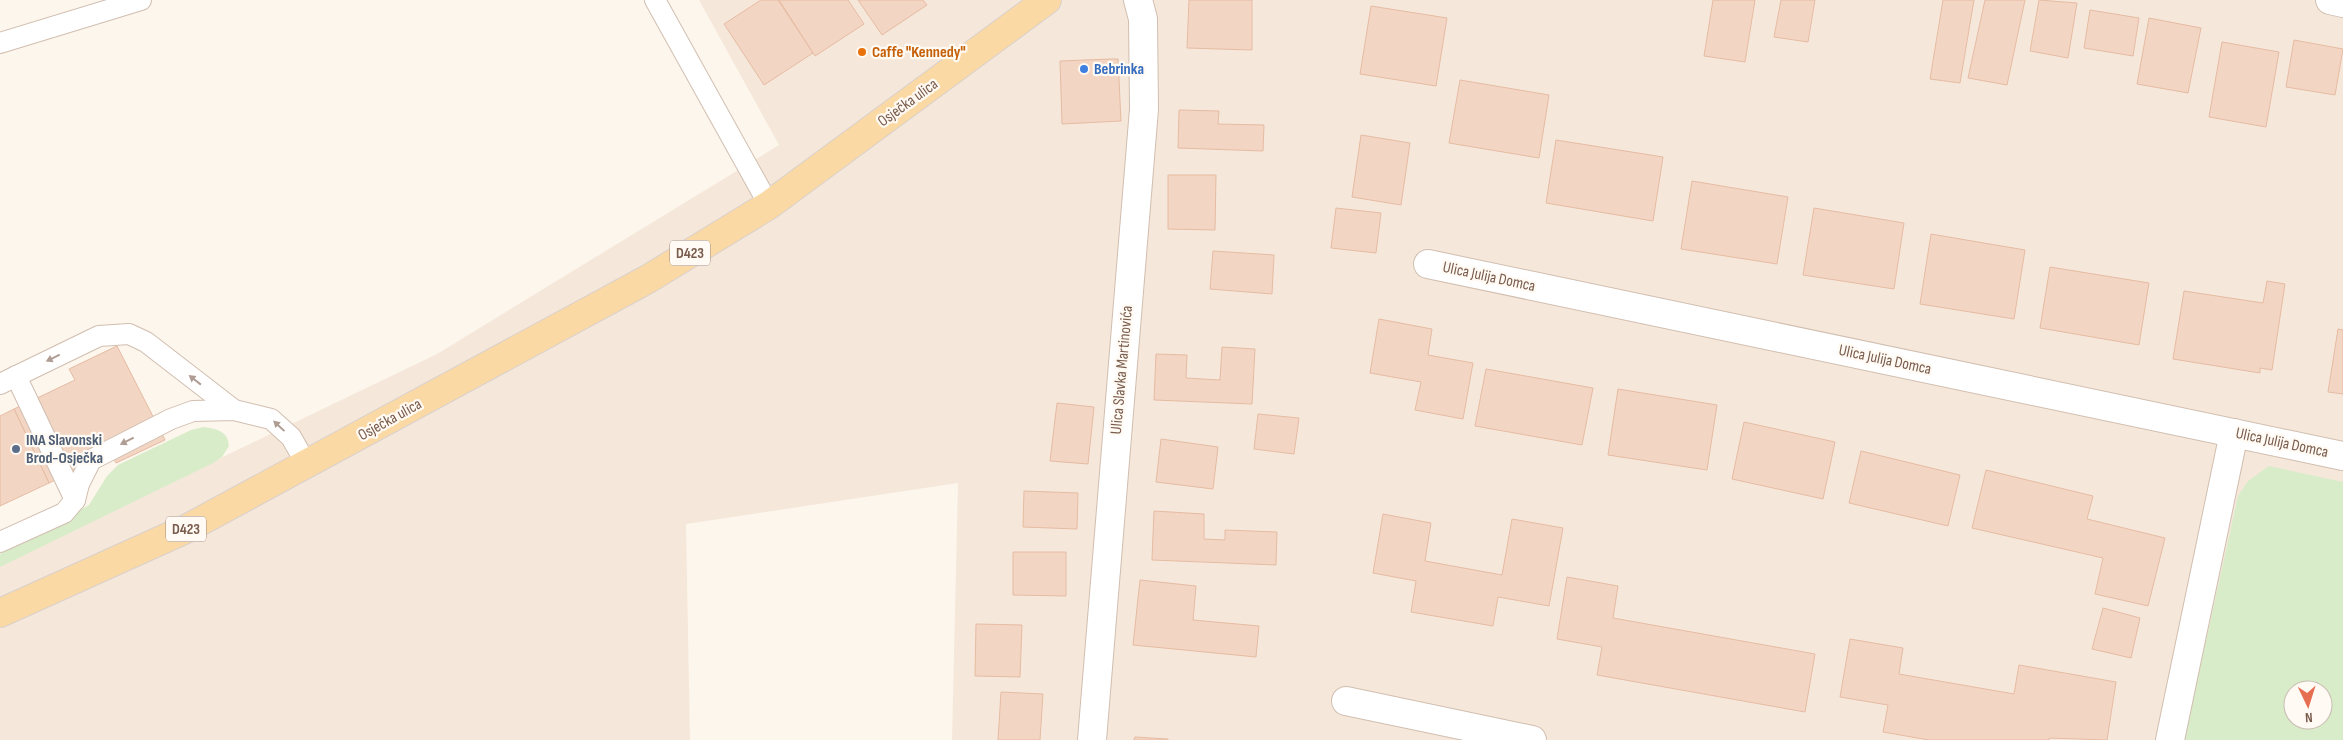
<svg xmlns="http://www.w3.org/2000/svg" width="2343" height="740" viewBox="0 0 2343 740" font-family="'Sofia Sans Condensed',sans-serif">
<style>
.residential{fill:#f5e8da;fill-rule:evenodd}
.green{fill:#d8ecc9;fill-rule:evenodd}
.building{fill:#f3d5c3;stroke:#e6bba3}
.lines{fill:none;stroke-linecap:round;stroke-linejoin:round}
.lane-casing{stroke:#d1beb0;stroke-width:22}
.street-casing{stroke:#d1beb0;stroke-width:30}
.primary-casing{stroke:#dad1cd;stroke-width:30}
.lane{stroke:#fff;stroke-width:20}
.street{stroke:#fff;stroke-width:28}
.primary{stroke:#fbd9a5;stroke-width:28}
.oneway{fill:#af9d94}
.food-dot{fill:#e8710a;stroke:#fffaf3;stroke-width:2}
.shop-dot{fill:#3f7fe0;stroke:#fffaf3;stroke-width:2}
.service-dot{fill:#5c6f8a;stroke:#fffaf3;stroke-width:2}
.labels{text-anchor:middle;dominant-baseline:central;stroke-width:4.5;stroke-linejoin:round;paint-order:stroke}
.shield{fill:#fffaf3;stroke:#a28b7f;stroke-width:1}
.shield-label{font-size:15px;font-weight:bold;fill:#7a5c4d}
.food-label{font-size:16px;font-weight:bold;fill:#c56008;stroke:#fffaf3;text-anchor:start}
.shop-label{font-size:16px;font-weight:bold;fill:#366cbe;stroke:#fffaf3;text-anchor:start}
.street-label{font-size:16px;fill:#7a5c4d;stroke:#fffaf3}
.service-label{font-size:16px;font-weight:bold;fill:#4e5e75;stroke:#fffaf3;text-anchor:start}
</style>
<rect width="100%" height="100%" fill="#fdf6ec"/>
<!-- residential -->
<path class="residential" d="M699,0H2343V740H952L958,483L686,524L690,740H0V564L437,354L779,145ZM2293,690H2323V720H2293Z"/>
<!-- green -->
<g class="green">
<path d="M204,427C217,429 228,431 229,446L222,457L213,463L0,567V554L89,505L107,476L118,465L191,430Z"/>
<path d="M2269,466L2343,482V740H2184L2238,496L2248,481ZM2293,690H2323V720H2293Z"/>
</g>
<!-- building -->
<g class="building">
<polygon points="761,0 778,0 813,53 764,85 724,24"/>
<polygon points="779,0 848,0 864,24 815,56"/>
<polygon points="858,0 923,0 927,5 882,35"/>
<polygon points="1189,0 1252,0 1252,50 1187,48"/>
<polygon points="1713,0 1755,0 1745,62 1704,56"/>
<polygon points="1781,0 1815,0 1808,42 1774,37"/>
<polygon points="1943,0 1974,0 1960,83 1930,79"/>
<polygon points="1985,0 2025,0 2007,85 1968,78"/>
<polygon points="2039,0 2077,3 2068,58 2030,51"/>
<polygon points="1371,6 1447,18 1436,86 1360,74"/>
<polygon points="2090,10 2139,18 2133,56 2084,48"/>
<polygon points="2149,18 2201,28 2188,93 2137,84"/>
<polygon points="2294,40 2343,49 2335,95 2286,87"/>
<polygon points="2222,42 2279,52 2266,127 2209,117"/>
<polygon points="1111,59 1118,59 1121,121 1062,124 1060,61"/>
<polygon points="1460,80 1549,95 1539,158 1449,143"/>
<polygon points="1179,110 1219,111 1218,124 1264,125 1263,151 1178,148"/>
<polygon points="1361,135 1410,143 1401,205 1352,197"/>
<polygon points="1556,140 1663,157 1653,221 1546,203"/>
<polygon points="1168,175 1216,175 1215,230 1168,229"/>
<polygon points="1692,181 1788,197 1777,264 1681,249"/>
<polygon points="1336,208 1381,213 1376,253 1331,248"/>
<polygon points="1814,208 1904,223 1894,289 1803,275"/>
<polygon points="1931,234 2025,250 2014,319 1920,304"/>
<polygon points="1213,251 1274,255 1272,294 1210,289"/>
<polygon points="2050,267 2149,283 2139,345 2040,328"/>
<polygon points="2267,281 2285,284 2272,370 2260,368 2260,373 2173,359 2184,291 2263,303"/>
<polygon points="1379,319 1432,329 1428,355 1473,363 1463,419 1415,410 1421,382 1370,373"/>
<polygon points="2338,329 2343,330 2343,394 2328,392"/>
<polygon points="117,346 165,440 116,463 111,453 49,483 14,409 75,380 69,369"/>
<polygon points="1222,347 1255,349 1252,404 1154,400 1156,354 1187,355 1186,378 1220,380"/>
<polygon points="1486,369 1593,388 1582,445 1475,426"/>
<polygon points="1618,389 1717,405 1707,470 1608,455"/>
<polygon points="1057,403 1094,407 1088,464 1050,461"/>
<polygon points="14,409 49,483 0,506 0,416"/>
<polygon points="1258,414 1299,418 1294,454 1254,449"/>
<polygon points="1744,422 1835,442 1823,499 1732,479"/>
<polygon points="1161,439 1218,447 1213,489 1156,482"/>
<polygon points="1861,451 1960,475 1948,526 1849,503"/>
<polygon points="1986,470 2093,496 2087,519 2165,538 2148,606 2095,594 2103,558 1972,528"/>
<polygon points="1024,491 1078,493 1077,529 1023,527"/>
<polygon points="1154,511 1204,514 1204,539 1225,540 1225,530 1277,532 1276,565 1152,560"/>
<polygon points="1383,514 1431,523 1425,561 1502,575 1512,519 1563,528 1549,606 1498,597 1493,626 1411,612 1416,581 1373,573"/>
<polygon points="1013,552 1066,552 1066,596 1013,595"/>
<polygon points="1567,577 1618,586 1613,618 1815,654 1805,712 1597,675 1602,647 1557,639"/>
<polygon points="1140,580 1196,586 1193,620 1259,626 1256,657 1133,645"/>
<polygon points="2103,608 2140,618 2131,658 2092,649"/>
<polygon points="976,624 1022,625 1020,677 975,676"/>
<polygon points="1850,639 1903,648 1899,674 2014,694 2019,665 2116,682 2107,740 2049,738 2049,740 1929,740 1883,732 1888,705 1840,697"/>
<polygon points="1001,692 1043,694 1040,740 998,740"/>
<polygon points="1135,737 1168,739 1168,740 1134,740"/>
</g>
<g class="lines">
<defs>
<g id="lane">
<polyline points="655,0 769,205"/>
<polyline points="0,43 141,0"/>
<polyline points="16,376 75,500"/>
<polyline points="0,384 99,336 129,334 146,342 234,410"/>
<polyline points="0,542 64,513 75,500 79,484 91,460 171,419 193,411 234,410 271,419 291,437 307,465"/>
</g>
<g id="street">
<polyline points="2330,0 2343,3"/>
<polyline points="1428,264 2343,456"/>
<polyline points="1346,701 1532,740"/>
<polyline points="1092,740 1144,109 1143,19 1138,0"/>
<polyline points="2170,740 2234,433"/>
</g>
<polyline id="primary" points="0,613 186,529 648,279 769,205 1047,0"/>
</defs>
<!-- lane casing -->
<use href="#lane" class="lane-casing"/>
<!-- street casing -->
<use href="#street" class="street-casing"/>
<!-- primary casing -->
<use href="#primary" class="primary-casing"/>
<!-- lane -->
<use href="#lane" class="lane"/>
<!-- street -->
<use href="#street" class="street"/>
<!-- primary -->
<use href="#primary" class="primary"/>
</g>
<!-- one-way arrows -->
<defs><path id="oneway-solid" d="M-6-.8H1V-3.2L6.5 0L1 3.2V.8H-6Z" transform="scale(1.25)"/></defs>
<g class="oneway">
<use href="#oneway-solid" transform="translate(53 358) rotate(154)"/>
<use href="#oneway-solid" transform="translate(195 380) rotate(-142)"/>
<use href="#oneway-solid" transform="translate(279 426) rotate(-137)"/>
<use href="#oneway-solid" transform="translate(127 441) rotate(153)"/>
</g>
<!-- markers -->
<circle class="food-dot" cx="862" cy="52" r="5"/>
<circle class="shop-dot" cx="1084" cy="69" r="5"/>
<circle class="service-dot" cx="16" cy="449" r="5"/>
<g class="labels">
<!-- shield labels -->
<g class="shield">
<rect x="670" y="240.5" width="40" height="25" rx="4"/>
<rect x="166" y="516.5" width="40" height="25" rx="4"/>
</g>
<g class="shield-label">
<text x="690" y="253">D423</text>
<text x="186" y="529">D423</text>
</g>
<!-- food labels -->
<g class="food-label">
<text x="872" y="52">Caffe "Kennedy"</text>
</g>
<!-- shop labels -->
<g class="shop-label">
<text x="1094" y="69">Bebrinka</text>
</g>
<!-- street labels -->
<g class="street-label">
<text transform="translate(908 103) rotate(-36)">Osječka ulica</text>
<text transform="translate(1489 277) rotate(12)">Ulica Julija Domca</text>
<text transform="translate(1885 360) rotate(12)">Ulica Julija Domca</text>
<text transform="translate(1122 370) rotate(-85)">Ulica Slavka Martinovića</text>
<text transform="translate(390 420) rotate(-29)">Osječka ulica</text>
<text transform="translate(2282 443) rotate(12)">Ulica Julija Domca</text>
</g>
<!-- service labels -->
<g class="service-label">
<text x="26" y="440">INA Slavonski<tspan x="26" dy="18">Brod-Osječka</tspan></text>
</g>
</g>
<!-- north arrow -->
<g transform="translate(2308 705) rotate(176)"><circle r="24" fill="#fffaf3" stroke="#cabbb1"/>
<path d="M0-4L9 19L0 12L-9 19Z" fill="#e76f51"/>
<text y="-8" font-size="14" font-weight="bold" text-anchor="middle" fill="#7a5c4d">N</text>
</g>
</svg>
